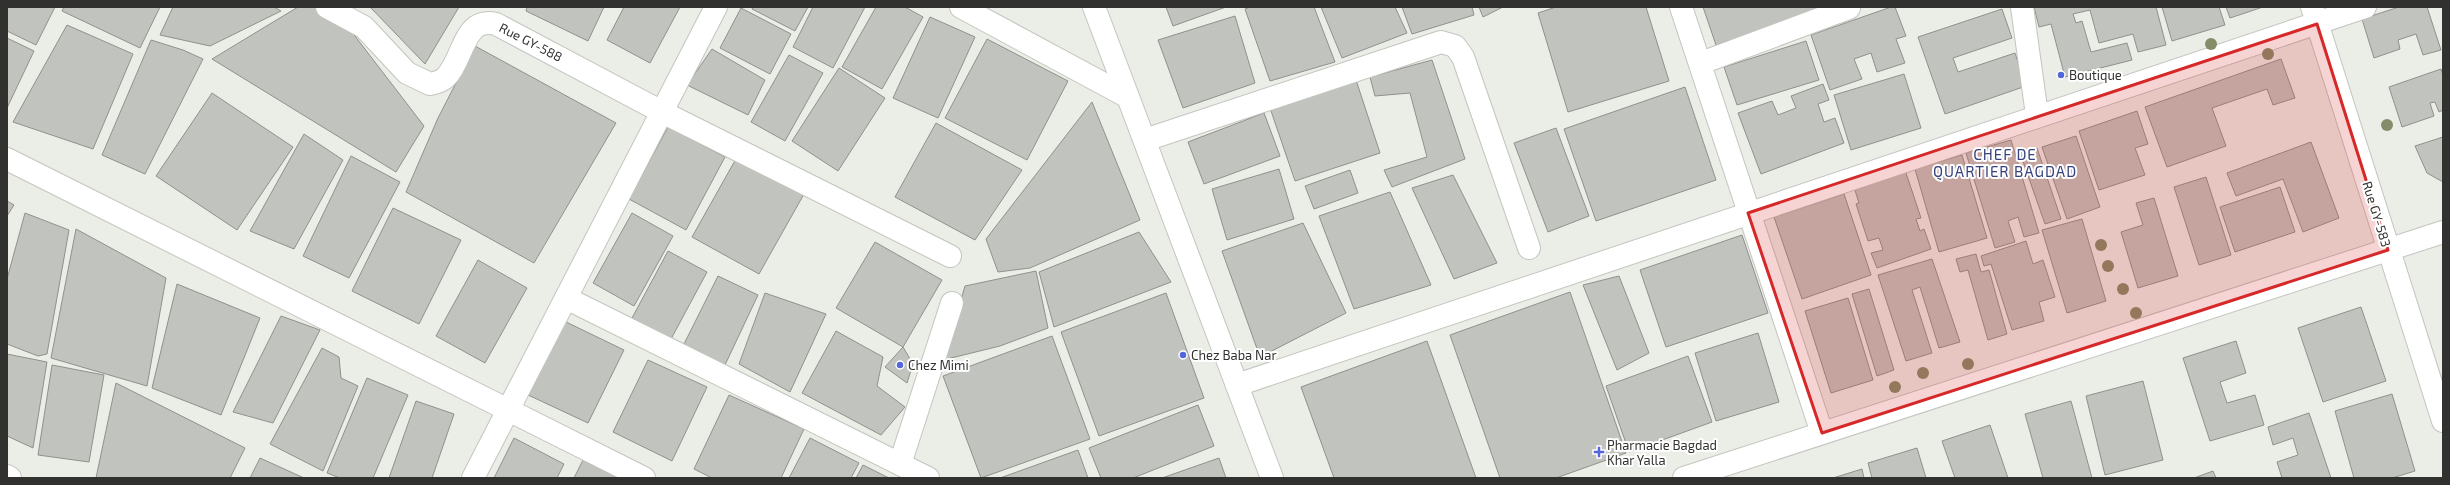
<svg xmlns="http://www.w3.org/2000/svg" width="2450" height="485" viewBox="0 0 2450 485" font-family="'Exo 2',sans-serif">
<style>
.building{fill:#c1c3be;stroke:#90918c}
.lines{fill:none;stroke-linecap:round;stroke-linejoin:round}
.minor-casing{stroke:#c3c5bf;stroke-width:24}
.minor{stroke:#fff;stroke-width:22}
.tree{fill:#848c6a}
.marked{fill:#d62828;fill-opacity:0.2;stroke:#d62828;stroke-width:3;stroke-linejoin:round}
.poi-dot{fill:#5466dc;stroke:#fff;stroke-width:1.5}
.labels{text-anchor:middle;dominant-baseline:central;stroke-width:4;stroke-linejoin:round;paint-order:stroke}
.street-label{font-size:13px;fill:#313230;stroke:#fff}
.poi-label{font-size:13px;fill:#313230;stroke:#fff;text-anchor:start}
.quarter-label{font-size:15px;letter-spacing:1px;fill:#37437e;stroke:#fff}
</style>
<rect width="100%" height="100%" fill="#ebede7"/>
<!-- building -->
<g class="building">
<polygon points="7,7 55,7 36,45 7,31"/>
<polygon points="64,7 160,7 140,48 62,11"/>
<polygon points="173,7 274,7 281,11 210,46 160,35"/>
<polygon points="298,7 314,7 348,27 424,126 396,172 212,59"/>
<polygon points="370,7 459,7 425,64"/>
<polygon points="527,7 604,7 588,41 526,11"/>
<polygon points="624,7 680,7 650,63 607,40"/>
<polygon points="753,7 808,7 795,31 752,9"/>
<polygon points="813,7 865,7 833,68 793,47"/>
<polygon points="876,7 905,7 923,17 882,89 842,67"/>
<polygon points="1166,7 1226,7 1173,26"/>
<polygon points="1250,7 1314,7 1335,62 1270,81 1245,9"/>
<polygon points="1321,7 1395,7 1407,33 1342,58"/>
<polygon points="1402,7 1472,7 1474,15 1412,34"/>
<polygon points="1479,7 1503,7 1483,17"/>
<polygon points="1556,7 1646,7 1669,81 1568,112 1538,13"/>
<polygon points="1703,7 1830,7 1716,45"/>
<polygon points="1891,7 1895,7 1906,36 1896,39 1905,63 1877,72 1871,53 1854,59 1862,79 1830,90 1811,35"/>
<polygon points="2034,7 2156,7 2166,45 2138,52 2133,34 2099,43 2090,10 2073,14 2076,23 2082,21 2091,52 2127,43 2132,60 2065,77 2051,24 2039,27"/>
<polygon points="2162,7 2219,7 2225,25 2172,41"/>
<polygon points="2226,7 2263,7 2230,18"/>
<polygon points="2399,7 2427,7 2441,50 2423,55 2416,34 2398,40 2400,49 2374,58 2362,19"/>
<polygon points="741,8 791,34 770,74 720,48"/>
<polygon points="2002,9 2012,38 1953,58 1958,72 2015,53 2026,86 1945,114 1918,37"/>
<polygon points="1235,16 1255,83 1183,108 1158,40"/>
<polygon points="930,17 975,37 938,118 893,98"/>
<polygon points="67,25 133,54 93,149 13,122"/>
<polygon points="7,38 34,51 7,108"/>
<polygon points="987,39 1068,81 1027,160 945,118"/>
<polygon points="151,40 183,50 203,59 145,174 102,155"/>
<polygon points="1806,41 1819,80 1737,105 1724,67"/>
<polygon points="475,46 616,123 534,263 406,192 438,118"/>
<polygon points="712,49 765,80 748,115 687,85"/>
<polygon points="789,55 823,73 785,141 751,122"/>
<polygon points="2281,59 2295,98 2273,105 2267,89 2212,108 2226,146 2167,167 2145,107"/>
<polygon points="1432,60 1465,159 1392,187 1384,170 1427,157 1410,93 1375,96 1370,77"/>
<polygon points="839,68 885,98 838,171 792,141"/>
<polygon points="2441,69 2443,75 2443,110 2439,112 2435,102 2430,103 2434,116 2402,127 2389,87"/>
<polygon points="1904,74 1921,128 1851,150 1834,95"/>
<polygon points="1356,80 1380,153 1295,181 1270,108"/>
<polygon points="1823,84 1829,100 1818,104 1824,122 1835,118 1844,143 1761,174 1738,113 1772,101 1778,115 1796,108 1791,96"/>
<polygon points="1685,87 1716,180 1596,221 1564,129"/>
<polygon points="212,93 293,147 237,230 156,176"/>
<polygon points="1092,102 1140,220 1030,268 998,272 986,239"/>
<polygon points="2137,111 2148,144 2135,148 2145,175 2099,190 2079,131"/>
<polygon points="1264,113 1280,156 1204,184 1188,142"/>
<polygon points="936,123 1022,170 975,240 895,197"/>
<polygon points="668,127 725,157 686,230 629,199"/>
<polygon points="1556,128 1589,216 1548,232 1514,143"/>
<polygon points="304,134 343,160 294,249 250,231"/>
<polygon points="2076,136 2100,207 2067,219 2042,147"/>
<polygon points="2443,137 2443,182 2427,173 2415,146"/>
<polygon points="2011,140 2039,233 2024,237 2018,217 2008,221 2015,242 1995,248 1966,153"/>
<polygon points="2311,142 2339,218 2303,232 2283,179 2236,196 2227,173"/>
<polygon points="2037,148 2061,219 2045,224 2020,153"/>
<polygon points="1962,155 1987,238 1939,252 1915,169"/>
<polygon points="351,156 400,182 349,278 303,256"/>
<polygon points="737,157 804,194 759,274 692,237"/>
<polygon points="1279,169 1294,219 1227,240 1212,189"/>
<polygon points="1350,170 1358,193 1314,209 1305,186"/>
<polygon points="1905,170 1921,218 1916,219 1920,231 1924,229 1931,249 1877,268 1871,253 1883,250 1879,238 1868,241 1856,204 1859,203 1854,187"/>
<polygon points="1453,175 1497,263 1454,279 1412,188"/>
<polygon points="2206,177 2231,255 2199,265 2174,187"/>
<polygon points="2280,187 2295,232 2235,252 2220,207"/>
<polygon points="1390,192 1431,285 1354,309 1319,216"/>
<polygon points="1844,194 1871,275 1802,299 1774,217"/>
<polygon points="2154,198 2178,276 2138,288 2121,232 2143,225 2136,203"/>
<polygon points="7,201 14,205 7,216"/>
<polygon points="393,208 461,240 419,324 352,291"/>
<polygon points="25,213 69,230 47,354 38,356 7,344 7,279"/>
<polygon points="632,213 673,236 634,306 593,283"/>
<polygon points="2082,219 2106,301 2067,313 2042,230"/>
<polygon points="1303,223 1346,313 1260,357 1222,251"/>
<polygon points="76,229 166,278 147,386 51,358"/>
<polygon points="1139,232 1171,282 1054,327 1039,272"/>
<polygon points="1742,235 1768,313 1666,347 1640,270"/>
<polygon points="2026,241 2033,264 2043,260 2055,297 2039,302 2044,321 2012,330 1991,264 1984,266 1981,256"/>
<polygon points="875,242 942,280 903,347 836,308"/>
<polygon points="668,251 707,272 671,339 632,318"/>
<polygon points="1976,254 1981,272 1989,270 2007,334 1988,340 1968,270 1960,272 1956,259"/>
<polygon points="1932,259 1960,342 1939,348 1920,287 1912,290 1932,353 1906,361 1878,275"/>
<polygon points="478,260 527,288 485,363 436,336"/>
<polygon points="1036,271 1048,328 1000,346 943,360 965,286"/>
<polygon points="718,276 758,295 724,367 682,348"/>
<polygon points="1619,276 1649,353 1617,370 1583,285"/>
<polygon points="177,284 260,318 221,415 152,388"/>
<polygon points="1869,289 1894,370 1877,376 1852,294"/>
<polygon points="1570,292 1626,453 1556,478 1500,478 1450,335"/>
<polygon points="765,293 826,314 790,392 739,364"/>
<polygon points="1166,293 1204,398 1099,436 1061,332"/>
<polygon points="1848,298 1873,380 1831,393 1805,311"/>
<polygon points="2361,307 2386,381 2323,402 2298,328"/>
<polygon points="281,316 320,330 273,423 233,412"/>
<polygon points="562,320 624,350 588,423 526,394"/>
<polygon points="836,331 883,357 877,386 905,407 881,435 802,393"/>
<polygon points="1758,333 1779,402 1716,421 1695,353"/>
<polygon points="1052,336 1090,439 981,478 943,376"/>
<polygon points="1427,341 1476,478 1334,478 1301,387"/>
<polygon points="2236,341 2246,373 2220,382 2227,403 2255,395 2264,425 2210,441 2183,358"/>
<polygon points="903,347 913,364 907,383 885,367"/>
<polygon points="322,348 339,357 341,378 358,386 323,471 270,444"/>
<polygon points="7,354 47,362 33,448 7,436"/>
<polygon points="1688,356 1712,422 1629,452 1606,386"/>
<polygon points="648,360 707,387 672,461 613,432"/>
<polygon points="52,365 104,375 89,462 38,455"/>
<polygon points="367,378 408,395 373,478 340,478 327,473"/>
<polygon points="2143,381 2163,460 2105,475 2086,396"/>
<polygon points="116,383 245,448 230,478 96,478"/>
<polygon points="2392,394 2415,471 2392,478 2354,478 2335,411"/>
<polygon points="729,395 804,429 781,478 712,478 694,469"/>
<polygon points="416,401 454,414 432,478 389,478"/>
<polygon points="2071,401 2092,478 2043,478 2025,414"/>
<polygon points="1198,405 1214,446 1133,478 1101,478 1089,448"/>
<polygon points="2309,413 2331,478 2282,478 2277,462 2298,455 2293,438 2273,445 2268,427"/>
<polygon points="1990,425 2008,478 1955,478 1942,441"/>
<polygon points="514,438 564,464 557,478 494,478"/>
<polygon points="810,438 859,463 851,478 789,478"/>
<polygon points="1917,448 1926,478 1872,478 1868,463"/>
<polygon points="1078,450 1088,478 1000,478"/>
<polygon points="260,458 304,478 250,478"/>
<polygon points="1219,458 1226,478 1162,478"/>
<polygon points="583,460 620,478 574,478"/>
<polygon points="863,465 889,478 856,478"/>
<polygon points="1862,469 1864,478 1833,478"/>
<polygon points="2213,471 2216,478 2194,478"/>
</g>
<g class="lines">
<defs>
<g id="minor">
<path d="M327,7L364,27L407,73L430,84C435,83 442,81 446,77C464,59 463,16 496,24L662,112L950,256"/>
<polyline points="961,7 1128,97"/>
<polyline points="1094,7 1272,478"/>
<polyline points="1681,7 1822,433"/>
<polyline points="2022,7 2037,115"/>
<polyline points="2312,7 2443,421"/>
<polyline points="1701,63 1849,8"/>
<polyline points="1145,140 1441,42 1455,46 1463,57 1529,248"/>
<polyline points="7,159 644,478"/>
<polyline points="566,298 928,478"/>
<polyline points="1237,385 2365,7"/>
<polyline points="900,464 952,303"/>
<polyline points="7,476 10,478"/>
<polyline points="473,478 716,7"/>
<polyline points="1684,478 2443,232"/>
</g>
</defs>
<!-- minor casing -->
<use href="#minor" class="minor-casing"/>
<!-- minor -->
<use href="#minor" class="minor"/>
</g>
<!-- trees -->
<g class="tree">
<circle cx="2211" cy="44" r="6"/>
<circle cx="2268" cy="54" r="6"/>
<circle cx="2387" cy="125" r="6"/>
<circle cx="2101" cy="245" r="6"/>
<circle cx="2108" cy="266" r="6"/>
<circle cx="2123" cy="289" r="6"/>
<circle cx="2136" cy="313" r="6"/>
<circle cx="1968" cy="364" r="6"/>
<circle cx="1923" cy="373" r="6"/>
<circle cx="1895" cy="387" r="6"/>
</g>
<!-- marked area -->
<path class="marked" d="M2317,24L2388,250L1822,433L1748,213Z"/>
<!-- markers -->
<g class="poi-dot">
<circle cx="2061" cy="75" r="4"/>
<circle cx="1183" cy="355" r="4"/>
<circle cx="900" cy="365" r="4"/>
<path d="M1597 446h4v4h4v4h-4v4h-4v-4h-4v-4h4z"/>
</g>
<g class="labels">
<!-- street labels -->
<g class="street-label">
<text transform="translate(531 42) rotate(27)">Rue GY-588</text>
<text transform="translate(2377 214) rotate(73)">Rue GY-583</text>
</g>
<!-- poi labels -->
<g class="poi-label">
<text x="2069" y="75">Boutique</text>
<text x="1191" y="355">Chez Baba Nar</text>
<text x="908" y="365">Chez Mimi</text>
<text x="1607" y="445">Pharmacie Bagdad<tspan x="1607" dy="15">Khar Yalla</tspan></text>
</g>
<!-- quarter labels -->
<g class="quarter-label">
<text x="2005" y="154">CHEF DE<tspan x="2005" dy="17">QUARTIER BAGDAD</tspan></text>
</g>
</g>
<!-- border -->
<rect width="2450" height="485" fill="none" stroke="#313230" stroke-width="16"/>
</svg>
